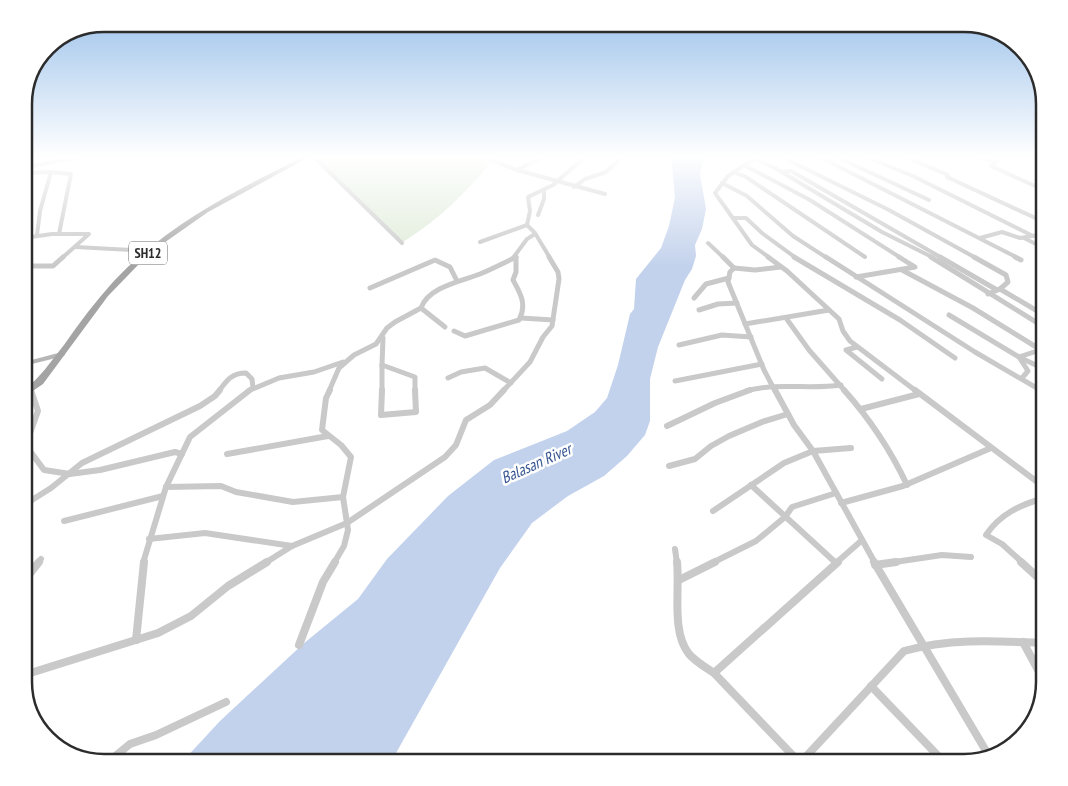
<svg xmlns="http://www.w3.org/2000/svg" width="1068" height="786" viewBox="0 0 1068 786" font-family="'PT Sans Narrow',sans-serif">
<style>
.green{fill:#deebd8}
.water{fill:#c3d2ec}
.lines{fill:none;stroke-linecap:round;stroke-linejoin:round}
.street-far3{stroke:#c9c9c9;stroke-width:4}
.street-far2{stroke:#c9c9c9;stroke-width:5}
.street-far1{stroke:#c9c9c9;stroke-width:6}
.street{stroke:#c9c9c9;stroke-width:8}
.secondary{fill:#b6b6b6;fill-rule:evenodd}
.primary{fill:#a4a4a4;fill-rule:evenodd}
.labels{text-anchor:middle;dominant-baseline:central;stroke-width:5;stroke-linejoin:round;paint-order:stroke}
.shield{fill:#fff;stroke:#6b6b6b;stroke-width:1}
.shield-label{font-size:14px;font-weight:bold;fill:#2c2c2c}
.water-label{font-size:16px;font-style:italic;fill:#375692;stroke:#fff}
.rim{fill:none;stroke:#2c2c2c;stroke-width:2.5}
</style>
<rect width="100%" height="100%" fill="#fff"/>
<!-- green -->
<path class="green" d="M316,156H476L490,163C465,194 438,220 403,242Z"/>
<!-- water -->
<polygon class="water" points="671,156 704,156 700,174 706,209 702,229 695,245 696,256 692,269 685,280 658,347 650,379 650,421 645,435 627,456 604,476 568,496 532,523 500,568 391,762 182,762 220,721 303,644 358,599 387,559 448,496 494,460 567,431 595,412 607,398 618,365 630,314 634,309 636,279 661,248 669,226 675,197"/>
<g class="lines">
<!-- street-far3 -->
<g class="street-far3">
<polyline points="313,156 402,243"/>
<polyline points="481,156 517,170 605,194"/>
<polyline points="758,156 728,176 715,193 752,245 770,258"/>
<polyline points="780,156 889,210 976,258"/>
<polyline points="818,156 1018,258"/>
<polyline points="835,156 929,200"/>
<polyline points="864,156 913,176 1033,236"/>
<polyline points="903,156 948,175 947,177 1044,222"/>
<polyline points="978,156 996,162 991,166 1044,190"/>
<polyline points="1027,156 1044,162"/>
<polyline points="754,158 775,168 882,232 934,258"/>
<polyline points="744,165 810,200 901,258"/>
<polyline points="24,167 86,156"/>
<polyline points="517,170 545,156"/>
<polyline points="733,172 746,177 865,257"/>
<polyline points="782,172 791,171 942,258"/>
<polyline points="24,173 50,172 71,174 59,234"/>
<polyline points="722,183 747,196 793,236 827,258"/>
<polyline points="574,187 585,179 606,172 623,156"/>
<polyline points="538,215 544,199 544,191"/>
<polyline points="733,218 746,218 762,233 796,258"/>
<polyline points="37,235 40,211 51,172"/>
<polyline points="24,238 52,234 89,234 62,258"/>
<polyline points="980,238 1002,232 1020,238 1044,234"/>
<polyline points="1024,238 1044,248"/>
<polyline points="480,242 527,225"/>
<polyline points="708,243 724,258"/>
<polyline points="76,247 150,251"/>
<polyline points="513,258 527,239 535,234"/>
<polyline points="550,258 535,233 527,225 530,211 528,197 553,185 586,156"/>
</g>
<!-- street-far2 -->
<g class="street-far2">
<polyline points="723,257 734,268 730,272 728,282 764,370 775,391"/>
<polyline points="768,257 787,271 839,319 843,331 850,341 916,391"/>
<polyline points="794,257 900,320 955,358"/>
<polyline points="826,257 975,352 1042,391"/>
<polyline points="931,257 1044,327"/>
<polyline points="940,257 997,290"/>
<polyline points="974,257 1006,275 1008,282 1000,289 988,294"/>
<polyline points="1015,257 1021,260"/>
<polyline points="24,266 53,266 63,257"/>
<polyline points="734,268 755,270 781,267"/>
<polyline points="902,270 973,308 1041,350"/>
<polyline points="856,277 915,267 899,257"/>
<polyline points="370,288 435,260 450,267 457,281"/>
<polyline points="1000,289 1044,315"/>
<polyline points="694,298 706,284 729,278"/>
<polyline points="421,308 445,327"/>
<polyline points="699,310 718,304 737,303"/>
<polyline points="949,315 1019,357 1044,369"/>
<polyline points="521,318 553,320"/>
<polyline points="786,318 809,350 845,391"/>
<polyline points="745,324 829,310"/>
<path d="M454,331L465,336L519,320C527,305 521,294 513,280L516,272V257"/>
<polyline points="679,345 722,335 751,337"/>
<polyline points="857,347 846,350 882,379"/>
<polyline points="382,365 415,377 415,391"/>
<polyline points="382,365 383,338"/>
<polyline points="448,378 461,372 485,368 511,383"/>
<polyline points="1022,378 1028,371 1019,357 1040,350"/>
<polyline points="675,381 762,364"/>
<path d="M219,391C227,380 232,373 246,373L252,379L253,388"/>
<polyline points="248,391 279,378 314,372 343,362"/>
<path d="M329,391L339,368L354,355L376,344L387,328L395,322L421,308C428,287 462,281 480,274C492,269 504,263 516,257"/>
<polyline points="382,391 382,365"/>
<polyline points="503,391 530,362 543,337 552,326 559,279 558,272 549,257"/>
<path d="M746,391C777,382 809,390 841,385"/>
</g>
<!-- street-far1 -->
<g class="street-far1">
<polyline points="31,390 38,411 29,436 30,451 44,470 70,474 100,470 175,452 182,454"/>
<polyline points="330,390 326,398 322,430 341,445 351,457 343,497 348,530 344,546 334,563"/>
<polyline points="382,390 381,415 416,412 415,390"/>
<polyline points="775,390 794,425 813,451 875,563"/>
<path d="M844,390C869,418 891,451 907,485"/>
<polyline points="915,390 1044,487"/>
<polyline points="1040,390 1044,392"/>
<polyline points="861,409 919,394"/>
<polyline points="667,426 715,403 750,390"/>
<polyline points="227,454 328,436"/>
<polyline points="669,466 695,459 711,446 729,436 762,422 788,414"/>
<polyline points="751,485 836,563"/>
<polyline points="166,487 221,486 236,492 293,502 343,497"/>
<polyline points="841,503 903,486 991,448"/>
<polyline points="24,505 51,488 82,463 200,406 215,396 220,390"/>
<polyline points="713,511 784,463 813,451 851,448"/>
<polyline points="64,521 163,496"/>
<polyline points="149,539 205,533 292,546"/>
<polyline points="675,549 677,563"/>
<polyline points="38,563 41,559"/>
<polyline points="143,563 166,487 190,437 250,390"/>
<polyline points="265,563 292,546 347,523 445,457 456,445 466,420 490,405 504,390"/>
<polyline points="712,563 756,541 785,517 792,507 836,493"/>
<polyline points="836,563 861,541"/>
<polyline points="888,563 942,555 971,557"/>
<path d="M1023,563L1002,544L986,535C1000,514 1020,505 1044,498"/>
</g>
<!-- street -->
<g class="street">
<path d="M677,562C680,589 671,632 689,654C696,662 705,667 714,673"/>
<polyline points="874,562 989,756"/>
<polyline points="1021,562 1044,583"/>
<polyline points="875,565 896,562"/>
<polyline points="679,580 715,562"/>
<polyline points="24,581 39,562"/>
<polyline points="136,640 144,562"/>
<polyline points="1023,642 1044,681"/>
<polyline points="299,645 323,582 335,562"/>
<polyline points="24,675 158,633 191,616 228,586 267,562"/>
<polyline points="871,686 944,762"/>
<polyline points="108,762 130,744 156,735 226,702"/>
<polyline points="799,762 714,673 838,562"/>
<path d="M801,762L904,651C950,638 996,641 1044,643"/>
</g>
<!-- secondary -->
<polygon class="secondary" points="62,352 64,352 65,354 64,356 24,366 24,362"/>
<!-- primary -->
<path class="primary" d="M305,156H311L208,212L161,245L139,264L108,296L43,384L24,397V390C41,377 51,361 64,345C79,323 95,302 113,282C166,225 236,190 305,156Z"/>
</g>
<!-- sky -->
<linearGradient id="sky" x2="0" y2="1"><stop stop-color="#99c0ea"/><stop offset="0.59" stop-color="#fff"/><stop offset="1" stop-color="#fff" stop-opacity="0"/></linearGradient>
<rect width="1068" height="266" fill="url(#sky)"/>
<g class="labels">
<!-- shield labels -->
<rect class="shield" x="129" y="241.5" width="38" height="23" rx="4"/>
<g class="shield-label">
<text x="148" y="253">SH12</text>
</g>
<!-- water labels -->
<g class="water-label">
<text transform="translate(536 463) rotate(-24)">Balasan River</text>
</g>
</g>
<!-- crop -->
<path d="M0 0H1068V786H0ZM104 32H964A72 72 0 0 1 1036 104V682A72 72 0 0 1 964 754H104A72 72 0 0 1 32 682V104A72 72 0 0 1 104 32Z" fill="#fff" fill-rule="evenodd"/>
<path class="rim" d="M104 32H964A72 72 0 0 1 1036 104V682A72 72 0 0 1 964 754H104A72 72 0 0 1 32 682V104A72 72 0 0 1 104 32Z"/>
</svg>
